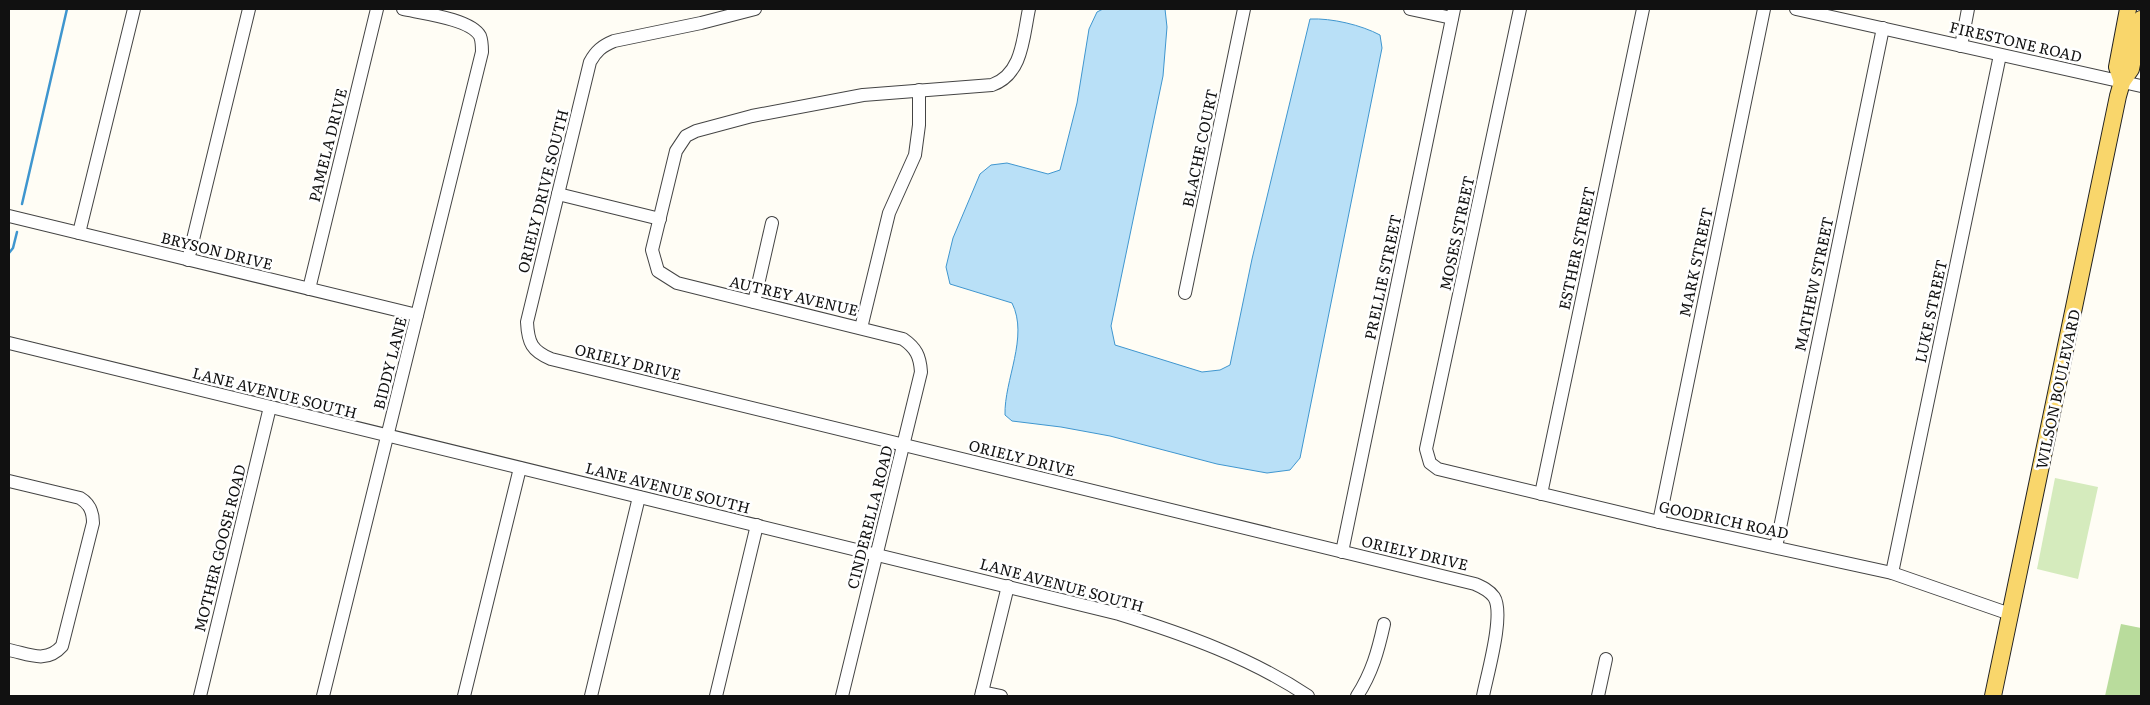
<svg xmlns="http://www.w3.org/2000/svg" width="2150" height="705" viewBox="0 0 2150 705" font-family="Literata,serif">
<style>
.green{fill:#d5ebbd}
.forest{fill:#b9dc9c}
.water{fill:#b9e0f7;stroke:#3f96cf}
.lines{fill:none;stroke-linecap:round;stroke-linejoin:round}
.stream{stroke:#3f96cf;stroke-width:2.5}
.minor-casing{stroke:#444;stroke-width:14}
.major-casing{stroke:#222;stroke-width:18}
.minor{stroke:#fff;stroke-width:12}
.major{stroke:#f9d66b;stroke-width:16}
.labels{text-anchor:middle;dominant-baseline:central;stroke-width:5;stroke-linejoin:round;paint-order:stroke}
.street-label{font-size:15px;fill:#111;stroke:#fff}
</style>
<rect width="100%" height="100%" fill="#fffdf5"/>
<!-- green -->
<polygon class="green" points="2055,478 2098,487 2078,579 2037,569"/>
<!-- forest -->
<polygon class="forest" points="2121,624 2141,628 2141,696 2105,696"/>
<!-- water -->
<path class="water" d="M1103,9H1165L1167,27L1163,76L1111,326L1115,345L1202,372L1220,370L1230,365L1252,259L1310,19C1332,18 1361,25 1380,35L1382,48L1300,458L1290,470L1267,473L1217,464L1110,436L1061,427L1012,421L1005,415C1004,380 1029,337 1012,303L950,284L946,267L953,238L980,174L991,165L1007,163L1048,174L1060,170L1077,103L1089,29L1097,12Z"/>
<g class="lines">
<!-- stream -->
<g class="stream">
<polyline points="22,204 67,9"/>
<polyline points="9,253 13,248 17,232"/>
</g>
<defs>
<g id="minor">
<path d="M755,9L701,23L614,41C602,46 596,51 590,62L527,322C528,343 532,351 551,359L1475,584C1482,587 1489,590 1494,597C1505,614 1487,675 1483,696"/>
<polyline points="1410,9 1452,18"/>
<polyline points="1520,9 1426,449 1430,463 1438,469 1659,522 1892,573 2010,614"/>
<polyline points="1796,9 2141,86"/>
<polyline points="1961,46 1968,9"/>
<polyline points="558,194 660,219"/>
<polyline points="9,216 417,315"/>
<polyline points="79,233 134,9"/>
<polyline points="188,260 249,9"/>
<polyline points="309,289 377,9"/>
<polyline points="1185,293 1244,9"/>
<polyline points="754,302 772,223"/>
<polyline points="861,328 889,213 915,155 919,125 919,90"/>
<path d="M9,343L1119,614C1184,634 1251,658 1308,696"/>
<path d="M9,481L80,498C90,504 93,512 93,523L62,646C46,664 29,654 9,650"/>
<polyline points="1541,494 1643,9"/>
<polyline points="1659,522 1764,9"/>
<polyline points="1776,547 1883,28"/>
<polyline points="1342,552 1454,9"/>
<polyline points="1892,573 2000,55"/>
<polyline points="982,692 1001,696"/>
<polyline points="200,696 270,407"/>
<path d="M323,696L482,52C482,47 482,41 480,36C471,19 421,13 403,9"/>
<polyline points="464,696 520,468"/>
<polyline points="591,696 639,497"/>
<polyline points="716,696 757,525"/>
<path d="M842,696L921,372C920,356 916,348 903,339L677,283L658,271L652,250L676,151L686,136L696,131L752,116L863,95L992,85C1023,74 1023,37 1029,9"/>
<polyline points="981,696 1008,586"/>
<path d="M1357,696C1372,673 1378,651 1384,624"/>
<polyline points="1598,696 1606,659"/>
</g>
<g id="major">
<polyline points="2122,82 2117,67 2128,9"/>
<polyline points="1993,696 2118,96 2122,82 2131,69 2141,19"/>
</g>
</defs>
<!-- minor casing -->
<use href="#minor" class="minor-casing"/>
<!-- major casing -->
<use href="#major" class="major-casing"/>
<!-- minor -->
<use href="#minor" class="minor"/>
<!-- major -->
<use href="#major" class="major"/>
</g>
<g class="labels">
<!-- street labels -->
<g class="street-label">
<text transform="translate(2016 41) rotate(13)">FIRESTONE ROAD</text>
<text transform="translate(327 145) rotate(-76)">PAMELA DRIVE</text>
<text transform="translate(1199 148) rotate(-78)">BLACHE COURT</text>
<text transform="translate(542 191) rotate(-76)">ORIELY DRIVE SOUTH</text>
<text transform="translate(1456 233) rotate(-78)">MOSES STREET</text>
<text transform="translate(1576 248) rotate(-78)">ESTHER STREET</text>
<text transform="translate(217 250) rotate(14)">BRYSON DRIVE</text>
<text transform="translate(1695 262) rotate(-78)">MARK STREET</text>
<text transform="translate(1382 277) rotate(-78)">PRELLIE STREET</text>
<text transform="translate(1813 284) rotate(-78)">MATHEW STREET</text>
<text transform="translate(794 295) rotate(13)">AUTREY AVENUE</text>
<text transform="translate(1930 311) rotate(-78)">LUKE STREET</text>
<text transform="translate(628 361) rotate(14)">ORIELY DRIVE</text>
<text transform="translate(389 363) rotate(-76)">BIDDY LANE</text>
<text transform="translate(2057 389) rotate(-78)">WILSON BOULEVARD</text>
<text transform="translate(275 392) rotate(14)">LANE AVENUE SOUTH</text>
<text transform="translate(1022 457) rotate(14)">ORIELY DRIVE</text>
<text transform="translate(668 487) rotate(14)">LANE AVENUE SOUTH</text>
<text transform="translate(869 517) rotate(-76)">CINDERELLA ROAD</text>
<text transform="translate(1724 519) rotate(12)">GOODRICH ROAD</text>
<text transform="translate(219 548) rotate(-76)">MOTHER GOOSE ROAD</text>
<text transform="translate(1415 552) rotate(13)">ORIELY DRIVE</text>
<text transform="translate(1062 584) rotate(15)">LANE AVENUE SOUTH</text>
</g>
</g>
<!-- border -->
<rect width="2150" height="705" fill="none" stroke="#111111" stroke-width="20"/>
</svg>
